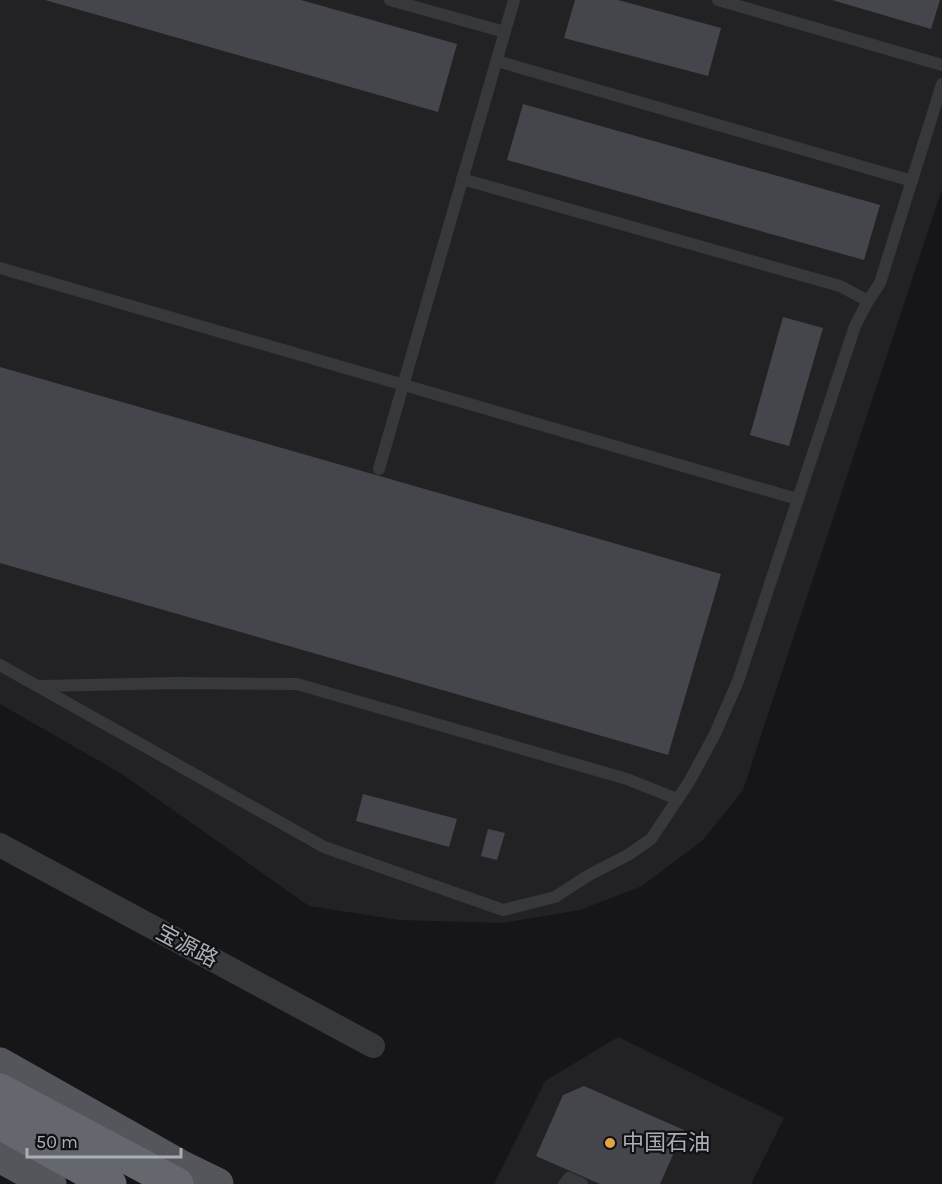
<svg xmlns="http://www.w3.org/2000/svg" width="942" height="1184" viewBox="0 0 942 1184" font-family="Karla,'Noto Sans SC',sans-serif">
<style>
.built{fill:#222225}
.building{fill:#45464b}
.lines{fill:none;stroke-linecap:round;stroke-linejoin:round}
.lane{stroke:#37383c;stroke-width:12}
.street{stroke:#37383c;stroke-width:24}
.primary{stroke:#54565b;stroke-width:33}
.highway{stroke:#64676d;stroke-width:33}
.poi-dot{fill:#e3a543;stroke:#111113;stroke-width:2}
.labels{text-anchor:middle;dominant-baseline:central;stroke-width:4.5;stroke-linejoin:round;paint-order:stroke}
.street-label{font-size:22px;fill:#a9aeb7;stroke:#111113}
.poi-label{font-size:22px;fill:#a9aeb7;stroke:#111113;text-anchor:start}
</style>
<rect width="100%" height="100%" fill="#161618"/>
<!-- built -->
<g class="built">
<polygon points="0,0 942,0 942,189 743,790 703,840 642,886 580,910 502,923 399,920 309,906 122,774 0,704"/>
<polygon points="618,1037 784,1118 751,1184 494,1184 545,1081"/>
</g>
<!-- building -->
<g class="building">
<polygon points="45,0 301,0 457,44 438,112"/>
<polygon points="575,0 618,0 721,28 708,76 564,38"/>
<polygon points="832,0 940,0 931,29"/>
<polygon points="523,104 880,205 864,260 507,160"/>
<polygon points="783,317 823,328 789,446 750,435"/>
<polygon points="0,367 721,574 668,755 0,563"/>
<polygon points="363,794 457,819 449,847 356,821"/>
<polygon points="488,829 505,833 497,860 481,856"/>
<polygon points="584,1086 684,1130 660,1184 600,1184 536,1156 563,1095"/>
</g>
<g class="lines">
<!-- lane -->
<g class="lane">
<polyline points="390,0 505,32"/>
<polyline points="718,0 942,65"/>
<polyline points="497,61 912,181"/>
<polyline points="462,179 840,286 868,301 880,283 942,84"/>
<polyline points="0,268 797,499"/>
<polyline points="379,469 514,0"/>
<polyline points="0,665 324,847 503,910 555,897 589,875 628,855 651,839 689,782 715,734 738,681 855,326 868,301"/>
<polyline points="42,686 177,683 297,684 627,779 677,799"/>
<polyline points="564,1184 569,1178 582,1184"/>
</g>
<!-- street -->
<polyline class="street" points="0,845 373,1046"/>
<!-- primary -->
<g class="primary">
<polyline points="0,1064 182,1167 217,1184"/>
<polyline points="0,1156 50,1184"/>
</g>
<!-- highway -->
<g class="highway">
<polyline points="0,1090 177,1184"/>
<polyline points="0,1123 110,1184"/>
</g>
</g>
<!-- markers -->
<circle class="poi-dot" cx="610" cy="1143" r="6"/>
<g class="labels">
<!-- street labels -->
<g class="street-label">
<text transform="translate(187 946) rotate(28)">宝源路</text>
</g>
<!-- poi labels -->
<g class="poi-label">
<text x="622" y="1143">中国石油</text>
</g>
</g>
<!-- scale -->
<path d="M27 1148v9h154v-9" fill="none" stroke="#a9aeb7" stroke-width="3"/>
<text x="36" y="1148" font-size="18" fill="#a9aeb7" stroke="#111113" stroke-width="4.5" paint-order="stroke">50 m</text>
</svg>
